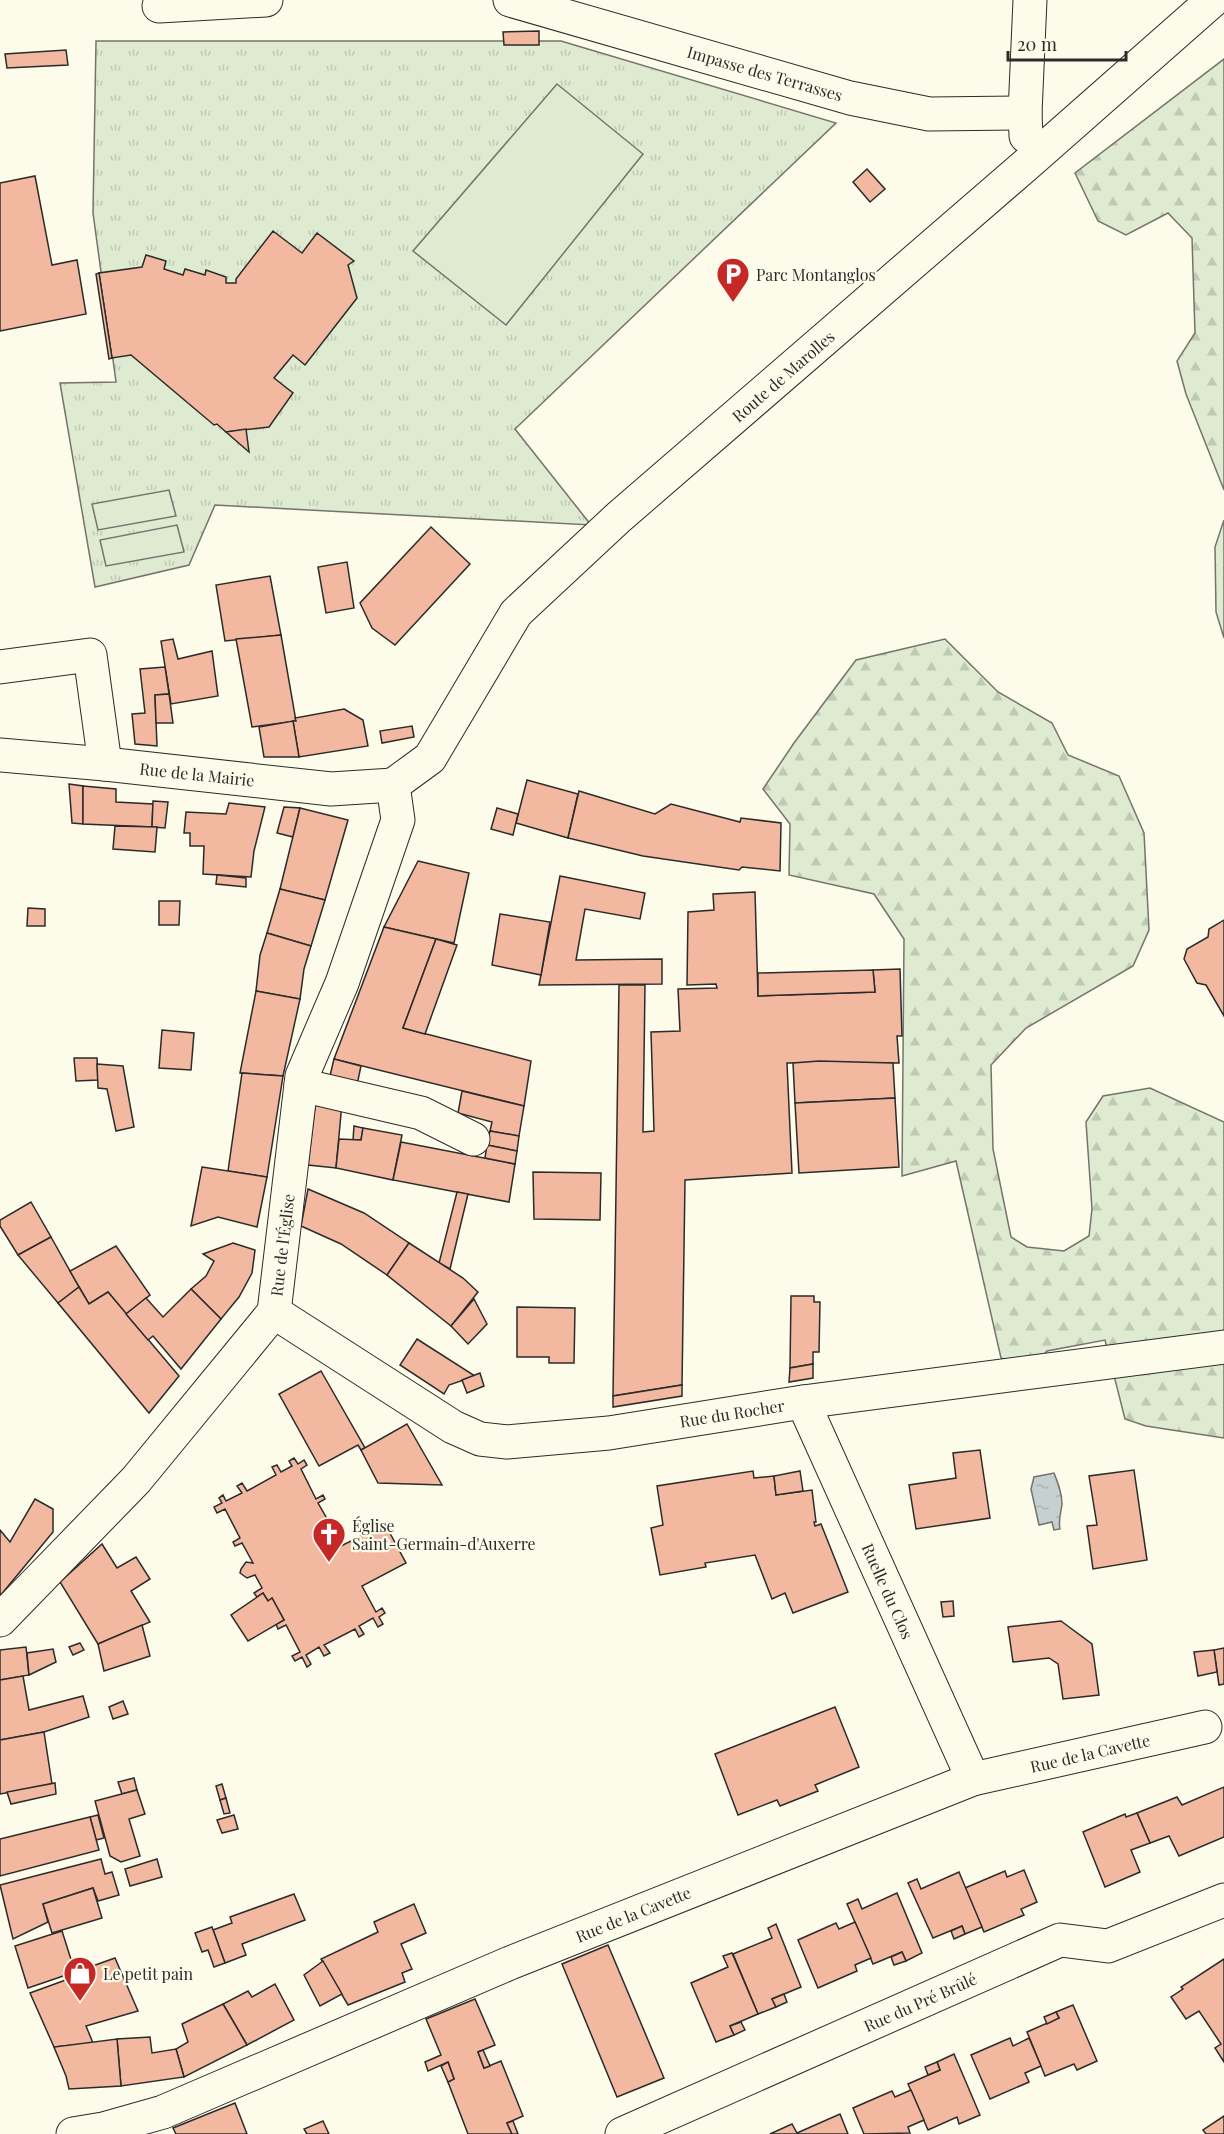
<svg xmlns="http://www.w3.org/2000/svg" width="1224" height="2134" viewBox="0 0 1224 2134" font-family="'Playfair Display',serif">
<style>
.forest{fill:url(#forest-firs);stroke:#74746e;stroke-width:1.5}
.park{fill:url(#park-tufts);stroke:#74746e;stroke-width:1.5}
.garden{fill:#deebd1;stroke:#74746e;stroke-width:1.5}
.water{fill:url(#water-ripples);stroke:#74746e;stroke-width:1.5}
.building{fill:#f2b8a0;stroke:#2b2b2b;stroke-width:1.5}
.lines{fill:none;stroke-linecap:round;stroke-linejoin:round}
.minor-casing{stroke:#2b2b2b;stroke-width:35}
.minor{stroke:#fdfbea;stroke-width:33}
.labels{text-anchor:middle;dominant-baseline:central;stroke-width:4.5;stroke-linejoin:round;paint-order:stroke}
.street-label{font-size:16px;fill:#2b2b2b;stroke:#fdfbea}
.poi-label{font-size:16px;fill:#2b2b2b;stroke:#fdfbea;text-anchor:start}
</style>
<defs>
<pattern id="forest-firs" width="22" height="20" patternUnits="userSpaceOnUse" patternTransform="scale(1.5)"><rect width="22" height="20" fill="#deebd1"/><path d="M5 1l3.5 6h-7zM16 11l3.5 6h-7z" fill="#bfcab4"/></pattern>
<pattern id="park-tufts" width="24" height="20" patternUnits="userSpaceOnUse" patternTransform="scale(1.5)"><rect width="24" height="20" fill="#deebd1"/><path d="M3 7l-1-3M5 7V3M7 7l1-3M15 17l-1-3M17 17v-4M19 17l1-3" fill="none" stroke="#bfcab4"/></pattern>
<pattern id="water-ripples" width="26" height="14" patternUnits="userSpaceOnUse" patternTransform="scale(1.5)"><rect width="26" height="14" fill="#c7d0d0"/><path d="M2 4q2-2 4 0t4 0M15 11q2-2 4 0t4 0" fill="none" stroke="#abb3b3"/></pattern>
</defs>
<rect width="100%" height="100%" fill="#fdfbea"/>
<!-- forest -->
<g class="forest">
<polygon points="1224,59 1224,490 1186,394 1177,361 1195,333 1192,238 1168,213 1126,235 1098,221 1075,173"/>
<polygon points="1224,520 1224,638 1216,612 1215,547"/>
<polygon points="945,639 998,692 1052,723 1068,755 1119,776 1144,833 1149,930 1133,966 1026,1028 991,1065 993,1149 1011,1237 1027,1247 1064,1251 1089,1236 1092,1209 1086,1122 1103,1096 1150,1088 1224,1122 1224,1438 1146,1426 1125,1419 1105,1340 1047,1351 1039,1360 1020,1366 1001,1358 956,1161 902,1176 904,939 874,894 789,875 790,824 763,789 794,743 856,660"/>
</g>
<!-- park -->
<polygon class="park" points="96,41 561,41 836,123 515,429 591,525 215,505 189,565 95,587 60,383 116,382 93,213"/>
<!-- garden -->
<g class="garden">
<polygon points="557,84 643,154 506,325 413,251"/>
<polygon points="169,490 176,516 98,530 92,504"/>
<polygon points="177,525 184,552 106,566 100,540"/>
</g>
<!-- water -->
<path class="water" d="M1054,1473C1058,1483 1062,1493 1062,1504C1061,1513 1058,1520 1060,1529L1054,1530L1052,1522L1039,1525L1031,1489L1034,1477Z"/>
<!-- building -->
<g class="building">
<polygon points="539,31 539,45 504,45 503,32"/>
<polygon points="66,50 68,65 7,68 5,54"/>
<polygon points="867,169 885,189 870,202 853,182"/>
<polygon points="35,176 52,265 77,260 86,314 0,331 0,183"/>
<polygon points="273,231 302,253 317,233 354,261 348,265 357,298 305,365 293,355 274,378 293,393 269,427 226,432 217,424 214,425 131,355 112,358 99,273 142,267 146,255 166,261 164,269 183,275 185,269 205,275 206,270 226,277 226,283 236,283 236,279"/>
<polygon points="99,273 112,358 109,359 96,274"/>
<polygon points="246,429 249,452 226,432"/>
<polygon points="431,527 470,564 395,645 372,628 360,603"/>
<polygon points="347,562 354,608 326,613 318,567"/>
<polygon points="270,576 281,635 225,641 216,585"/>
<polygon points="281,635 296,721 252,727 236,639"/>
<polygon points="173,639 178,659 212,651 218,696 171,704 161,641"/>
<polygon points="165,667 169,694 155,695 157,746 135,744 132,714 145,713 140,669"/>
<polygon points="169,694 173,723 156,723 155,695"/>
<polygon points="344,709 363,720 368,746 299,757 293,721 296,721 295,718"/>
<polygon points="293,721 299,757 264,757 259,727"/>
<polygon points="412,726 414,737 382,743 380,731"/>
<polygon points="527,780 578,794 568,838 516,823"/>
<polygon points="69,784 83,786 83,824 72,823"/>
<polygon points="83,786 116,789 116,802 153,804 152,827 83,824"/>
<polygon points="579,791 655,814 671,804 740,822 741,818 781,823 780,871 742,867 739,870 643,856 568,838"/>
<polygon points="153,801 168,802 165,828 152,827"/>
<polygon points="229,803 265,807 254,851 251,877 203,874 204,846 190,846 190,833 184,833 186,812 226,814"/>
<polygon points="284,807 300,808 293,837 277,833"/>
<polygon points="300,808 348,820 325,900 280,889"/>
<polygon points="497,808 518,814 513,835 491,829"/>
<polygon points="115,826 157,827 155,852 113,849"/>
<polygon points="418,861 469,873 454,943 384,927"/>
<polygon points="217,875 246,878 246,887 216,884"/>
<polygon points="560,876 645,893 640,919 585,909 576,960 662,959 662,984 539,985"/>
<polygon points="280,889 325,900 311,946 267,933"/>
<polygon points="755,892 758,996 875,992 873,970 900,969 902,1036 897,1036 899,1063 787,1063 792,1173 685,1180 682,1385 613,1396 619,985 645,985 643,1132 654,1131 651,1032 680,1031 678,989 717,988 716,984 687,985 688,912 714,910 713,894"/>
<polygon points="159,901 180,901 179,925 159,925"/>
<polygon points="28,908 45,909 45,926 27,926"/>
<polygon points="500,914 550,922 541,975 492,965"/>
<polygon points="1224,920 1224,1016 1206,985 1197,983 1184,959 1187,949 1208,937 1209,929"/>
<polygon points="384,927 436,939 403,1028 531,1061 524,1106 334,1059"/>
<polygon points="267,933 311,946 304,969 300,999 256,991 260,955"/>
<polygon points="436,939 457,945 425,1034 403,1028"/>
<polygon points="873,970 875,992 758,996 758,973"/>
<polygon points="256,991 300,999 283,1076 240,1073"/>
<polygon points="162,1030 194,1033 191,1070 159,1068"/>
<polygon points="74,1058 97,1058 98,1080 76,1081"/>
<polygon points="334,1059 361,1066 357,1085 329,1080"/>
<polygon points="819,1061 893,1063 895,1098 795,1103 793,1063"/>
<polygon points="97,1064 123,1066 134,1127 116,1131 107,1089 98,1088"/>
<polygon points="242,1073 283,1076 267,1177 228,1171"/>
<polygon points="462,1091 524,1106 519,1136 490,1131 492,1122 458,1113"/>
<polygon points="895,1098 899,1167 799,1173 795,1103"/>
<polygon points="316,1099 342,1103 336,1168 308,1165"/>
<polygon points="354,1126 363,1128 361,1140 353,1140"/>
<polygon points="363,1128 402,1135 393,1180 336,1168 339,1139 361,1140"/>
<polygon points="490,1131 519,1136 517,1151 487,1145"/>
<polygon points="401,1142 515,1164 509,1202 393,1180"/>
<polygon points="487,1145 517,1151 515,1164 485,1158"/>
<polygon points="202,1167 267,1177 257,1227 218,1217 191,1226"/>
<polygon points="533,1172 601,1173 600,1220 534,1219"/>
<polygon points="308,1189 364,1213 409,1243 387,1275 341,1244 301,1226"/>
<polygon points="457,1192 468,1194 450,1269 439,1263"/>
<polygon points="31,1202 51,1237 18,1255 0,1226 0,1220"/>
<polygon points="51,1237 79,1287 58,1303 18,1255"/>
<polygon points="233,1243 255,1250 252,1273 239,1297 221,1319 191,1289 206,1276 214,1261 203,1254"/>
<polygon points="409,1243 463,1278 478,1292 451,1326 387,1275"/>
<polygon points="116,1246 150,1295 126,1314 108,1292 89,1304 70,1271"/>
<polygon points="79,1287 89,1304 108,1292 179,1376 149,1413 58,1303"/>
<polygon points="191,1289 221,1319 181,1369 153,1336 148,1340 126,1314 146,1298 163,1317"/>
<polygon points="791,1296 814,1296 814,1302 820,1302 819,1352 813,1352 813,1364 790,1368"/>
<polygon points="474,1299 487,1324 468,1344 451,1326"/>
<polygon points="517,1307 575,1308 574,1363 549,1363 549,1357 517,1357"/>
<polygon points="417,1339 475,1376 449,1385 444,1394 400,1365"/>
<polygon points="813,1364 813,1378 789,1382 790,1368"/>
<polygon points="321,1371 365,1448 361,1450 358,1445 319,1466 279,1394"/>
<polygon points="480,1373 484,1386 467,1393 462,1380"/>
<polygon points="682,1385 682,1396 613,1407 613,1396"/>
<polygon points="407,1424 442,1485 378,1483 361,1450"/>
<polygon points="980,1450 990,1518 916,1529 909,1485 956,1478 953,1453"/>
<polygon points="294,1458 298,1464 304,1460 307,1465 301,1469 316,1499 323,1495 325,1499 318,1503 333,1529 338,1526 341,1530 335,1533 341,1546 385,1524 406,1563 362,1586 376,1612 382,1608 385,1613 379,1617 383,1624 378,1627 373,1618 359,1626 364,1634 359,1637 355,1629 324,1645 330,1653 324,1656 319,1647 306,1655 311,1664 307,1667 302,1657 295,1661 292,1656 300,1652 286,1625 278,1629 276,1624 284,1620 272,1598 268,1601 263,1593 257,1597 254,1593 262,1588 255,1575 247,1578 240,1573 241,1569 246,1562 253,1563 242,1543 235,1546 233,1542 240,1538 225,1509 217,1513 214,1507 222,1503 219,1498 223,1495 226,1501 242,1493 237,1486 242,1483 247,1491 276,1475 272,1467 277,1465 281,1472 292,1466 289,1461"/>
<polygon points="1134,1470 1147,1560 1093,1569 1087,1526 1097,1525 1089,1476"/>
<polygon points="753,1471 754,1478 774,1476 776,1495 812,1490 816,1522 814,1522 815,1526 821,1524 848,1592 793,1613 785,1593 772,1599 755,1555 705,1563 706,1567 660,1575 651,1528 663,1525 657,1486"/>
<polygon points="800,1471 803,1491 776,1495 774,1476"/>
<polygon points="35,1499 53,1509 53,1532 0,1596 0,1530 10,1542"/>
<polygon points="102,1544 117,1568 136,1557 150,1579 131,1591 150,1622 98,1644 60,1582"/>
<polygon points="263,1593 268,1601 272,1598 284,1620 248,1641 231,1615"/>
<polygon points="953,1601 954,1616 943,1617 941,1602"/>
<polygon points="1061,1621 1092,1644 1099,1695 1063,1699 1058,1664 1049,1658 1013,1662 1008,1627"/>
<polygon points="142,1625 150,1656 104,1671 98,1644"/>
<polygon points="80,1643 84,1650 73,1655 69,1647"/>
<polygon points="26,1647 29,1675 0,1680 0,1650"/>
<polygon points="1224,1648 1224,1684 1219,1685 1214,1650"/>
<polygon points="53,1649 56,1662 29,1675 27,1653"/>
<polygon points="1214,1650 1217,1672 1198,1676 1194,1652"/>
<polygon points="23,1676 29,1710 83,1696 89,1717 44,1732 0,1740 0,1680"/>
<polygon points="123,1701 128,1714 113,1719 109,1707"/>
<polygon points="835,1707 859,1767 815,1785 818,1791 780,1806 777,1800 738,1815 715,1754"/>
<polygon points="44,1732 52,1784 0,1794 0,1740"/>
<polygon points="134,1778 137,1790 122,1794 118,1782"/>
<polygon points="55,1783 56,1794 11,1804 7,1792"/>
<polygon points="222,1784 226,1798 220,1800 216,1786"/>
<polygon points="1224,1787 1224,1837 1179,1856 1169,1836 1150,1843 1137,1813 1177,1797 1182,1805"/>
<polygon points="137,1790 145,1814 129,1819 140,1856 121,1862 110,1856 95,1801"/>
<polygon points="226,1798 230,1813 224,1814 220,1800"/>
<polygon points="1137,1813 1150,1843 1131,1850 1140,1872 1105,1887 1083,1832 1125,1814 1126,1817"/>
<polygon points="98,1815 104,1838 96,1840 90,1817"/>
<polygon points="234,1815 238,1829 222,1833 217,1820"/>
<polygon points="90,1817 99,1850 0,1876 0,1839"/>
<polygon points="101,1859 105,1874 112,1872 119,1895 98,1901 93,1888 43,1904 48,1922 13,1939 0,1885"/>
<polygon points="157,1859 162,1877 130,1886 125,1869"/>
<polygon points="1024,1870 1037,1902 1021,1909 1024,1915 984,1932 965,1888 1005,1871 1007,1877"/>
<polygon points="959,1872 982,1927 965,1934 962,1926 933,1938 908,1883 917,1879 921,1889"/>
<polygon points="93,1888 102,1918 52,1933 43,1904"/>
<polygon points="897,1893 922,1953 906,1961 902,1952 873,1964 847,1904 858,1899 862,1909"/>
<polygon points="294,1894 305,1920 242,1944 246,1955 225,1963 213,1930 232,1923 230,1917"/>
<polygon points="414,1904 426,1933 401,1944 412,1969 402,1973 405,1982 348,2005 321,1959 378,1932 374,1922"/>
<polygon points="855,1922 871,1958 855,1965 857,1971 818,1988 798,1940 836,1923 839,1929"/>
<polygon points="776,1924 801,1987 772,1999 776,2007 758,2014 733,1954 772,1938 768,1928"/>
<polygon points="962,1926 965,1934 954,1939 951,1931"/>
<polygon points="212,1927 225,1963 214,1967 208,1950 202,1952 195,1933"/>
<polygon points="62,1931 75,1972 28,1988 15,1946"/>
<polygon points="608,1945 664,2078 617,2097 562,1964"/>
<polygon points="902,1952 906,1961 894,1965 891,1957"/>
<polygon points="732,1953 758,2014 730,2026 734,2035 716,2042 691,1983 728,1967 723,1956"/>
<polygon points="115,1958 138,2011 86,2026 93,2043 54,2047 30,1993 85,1973 84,1969"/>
<polygon points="1224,1959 1224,2062 1215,2048 1221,2044 1199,2011 1186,2019 1171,1997 1183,1989 1181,1987"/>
<polygon points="323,1961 342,1994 320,2006 304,1975"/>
<polygon points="275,1984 294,2020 247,2045 223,2004 248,1991 252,1997"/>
<polygon points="784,1994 787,2002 776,2007 772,1999"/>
<polygon points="475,1999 495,2045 478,2052 484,2068 501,2061 523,2116 507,2123 512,2134 468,2134 448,2082 454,2079 448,2062 428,2071 425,2062 441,2055 426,2019"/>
<polygon points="223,2004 247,2045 184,2077 176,2049 188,2042 182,2024"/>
<polygon points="1073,2005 1097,2061 1077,2070 1074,2064 1045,2076 1027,2032 1059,2018 1056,2012"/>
<polygon points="1056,2012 1059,2018 1047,2024 1044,2017"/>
<polygon points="741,2022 745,2030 734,2035 730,2026"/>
<polygon points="150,2037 152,2053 176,2049 184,2077 121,2086 117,2039"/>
<polygon points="1010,2038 1013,2046 1029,2038 1041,2066 1025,2073 1029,2082 990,2099 971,2055"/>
<polygon points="117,2039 121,2086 69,2089 66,2076 54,2047"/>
<polygon points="483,2050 490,2066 484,2068 478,2052"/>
<polygon points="954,2054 980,2115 959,2124 957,2117 928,2130 908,2084 940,2070 937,2062"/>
<polygon points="448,2062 454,2079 448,2082 441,2066"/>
<polygon points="937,2062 940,2070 928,2075 925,2067"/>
<polygon points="911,2090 924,2120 908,2127 910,2133 864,2134 853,2108 892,2091 895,2097"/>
<polygon points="235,2103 247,2134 176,2134 173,2128"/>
<polygon points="840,2114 848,2134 770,2134 792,2124 797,2133"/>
<polygon points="1224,2116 1224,2134 1206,2134 1203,2130"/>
<polygon points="323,2121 329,2134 307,2134 304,2129"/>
<polygon points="513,2121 518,2134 512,2134 507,2123"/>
</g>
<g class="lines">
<defs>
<g id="minor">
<polyline points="510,0 850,98 929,114 1025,113"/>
<polyline points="159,6 266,0"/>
<polyline points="1026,136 1025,113 1030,0"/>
<polyline points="0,667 90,655 105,764"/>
<polyline points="0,755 105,764 331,789 393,785"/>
<polyline points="393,785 430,758 516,613 619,517 1027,164 1213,0"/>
<polyline points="301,1085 421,1113 473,1139"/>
<polyline points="274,1312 453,1427 480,1439 507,1442 609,1433 803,1402 1224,1347"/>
<polyline points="803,1402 973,1779"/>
<polyline points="0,1620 136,1480 274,1312 302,1076 342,983 398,820 393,785"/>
<polyline points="73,2134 103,2129 163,2112 510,1963 973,1779 1205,1727"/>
<polyline points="622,2134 1060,1940 1108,1946 1224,1900"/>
</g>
</defs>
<!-- minor casing -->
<use href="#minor" class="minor-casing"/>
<!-- minor -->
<use href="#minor" class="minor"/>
</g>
<!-- icons -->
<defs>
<symbol id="parking-pin" viewBox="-11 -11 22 30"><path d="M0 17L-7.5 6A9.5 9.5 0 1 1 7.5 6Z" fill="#c62828" stroke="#fdfbea"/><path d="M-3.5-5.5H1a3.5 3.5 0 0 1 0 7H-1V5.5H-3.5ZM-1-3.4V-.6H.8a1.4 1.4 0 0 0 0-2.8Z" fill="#fff"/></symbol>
<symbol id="church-pin" viewBox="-11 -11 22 30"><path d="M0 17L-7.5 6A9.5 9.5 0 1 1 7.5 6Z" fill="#c62828" stroke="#fdfbea"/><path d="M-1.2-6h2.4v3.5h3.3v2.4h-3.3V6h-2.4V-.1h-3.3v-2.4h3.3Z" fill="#fff"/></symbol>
<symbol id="shop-pin" viewBox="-11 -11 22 30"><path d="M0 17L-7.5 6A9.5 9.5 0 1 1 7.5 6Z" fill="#c62828" stroke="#fdfbea"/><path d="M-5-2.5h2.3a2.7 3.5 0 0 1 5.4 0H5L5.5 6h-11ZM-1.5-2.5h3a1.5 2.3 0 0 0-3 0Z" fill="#fff"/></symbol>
</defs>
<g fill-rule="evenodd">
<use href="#parking-pin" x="714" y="255" width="38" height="52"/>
<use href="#church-pin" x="310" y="1515" width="38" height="52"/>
<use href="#shop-pin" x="61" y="1954" width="38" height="52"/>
</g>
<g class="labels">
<!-- street labels -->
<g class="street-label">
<text transform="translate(765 73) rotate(16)">Impasse des Terrasses</text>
<text transform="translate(783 376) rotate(-41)">Route de Marolles</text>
<text transform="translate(197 774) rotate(6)">Rue de la Mairie</text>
<text transform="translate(282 1245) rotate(-83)">Rue de l'Église</text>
<text transform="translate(732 1413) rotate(-9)">Rue du Rocher</text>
<text transform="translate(888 1591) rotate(66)">Ruelle du Clos</text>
<text transform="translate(1090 1753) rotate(-13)">Rue de la Cavette</text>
<text transform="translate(633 1914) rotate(-22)">Rue de la Cavette</text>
<text transform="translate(920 2002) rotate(-24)">Rue du Pré Brûlé</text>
</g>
<!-- poi labels -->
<g class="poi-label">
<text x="756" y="274">Parc Montanglos</text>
<text x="352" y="1525">Église<tspan x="352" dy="18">Saint-Germain-d'Auxerre</tspan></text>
<text x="103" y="1973">Le petit pain</text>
</g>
</g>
<!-- scale -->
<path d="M1008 51v9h118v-9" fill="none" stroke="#2b2b2b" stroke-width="3"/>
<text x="1017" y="51" font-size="18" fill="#2b2b2b" stroke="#fdfbea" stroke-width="4.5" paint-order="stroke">20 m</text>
</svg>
